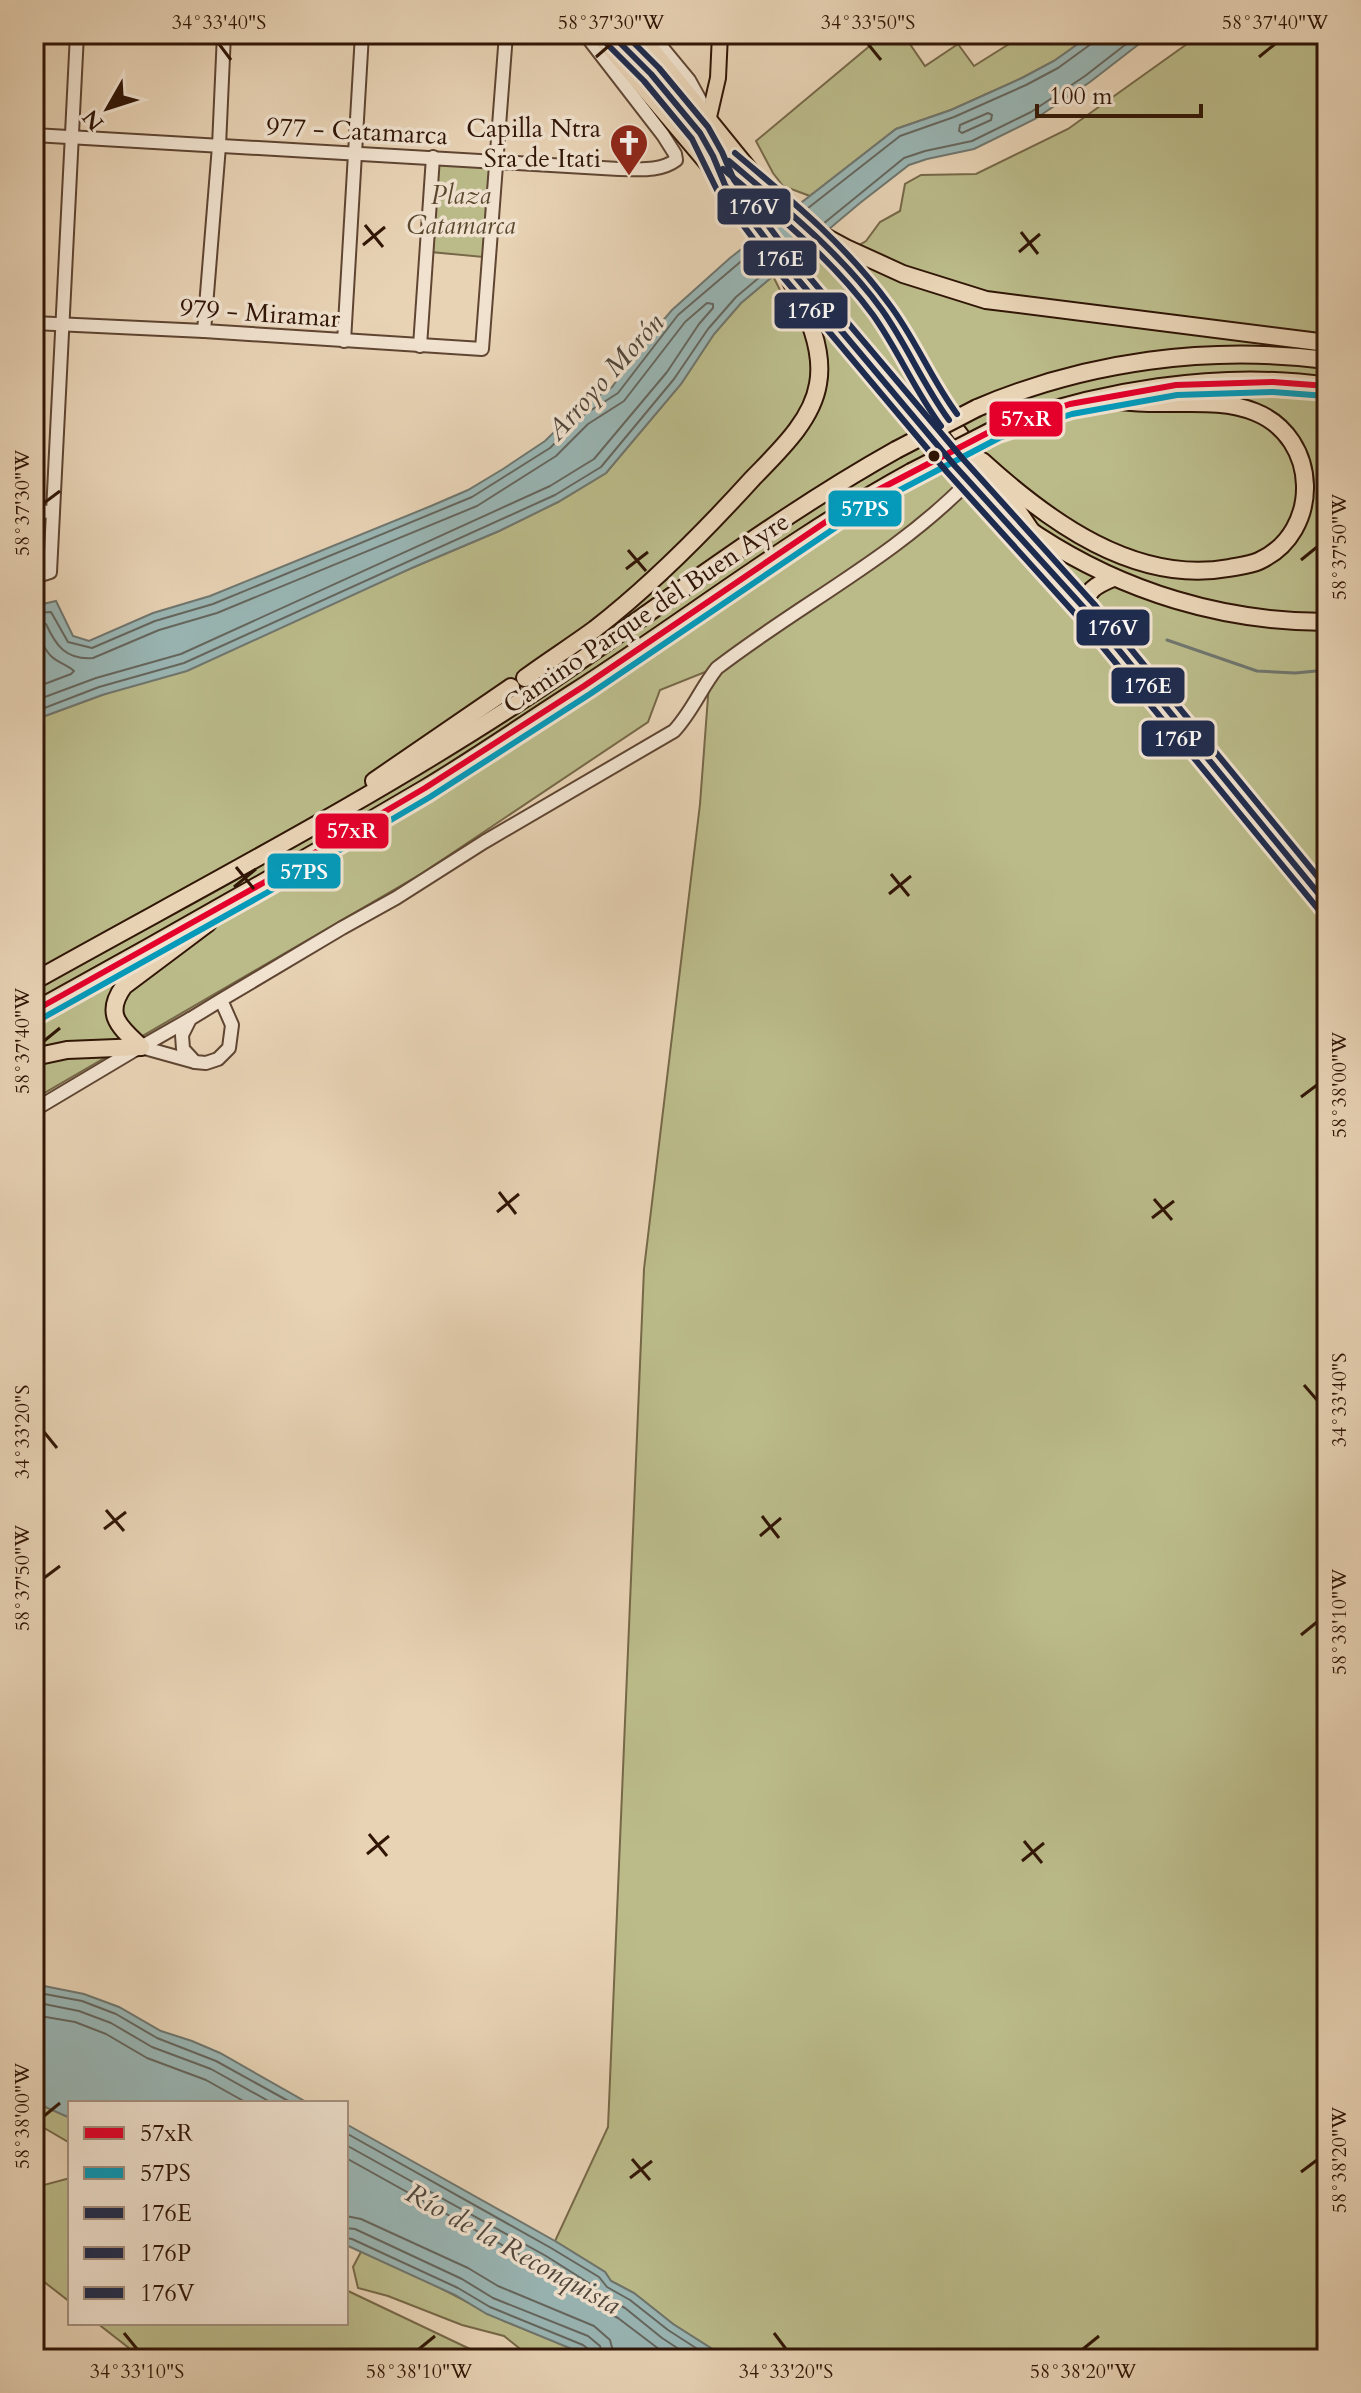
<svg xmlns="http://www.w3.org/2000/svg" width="1361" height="2393" viewBox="0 0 1361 2393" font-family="Cardo,serif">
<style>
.green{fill:#bbbb8a;stroke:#766848;stroke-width:2}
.water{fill:#99b6b5;stroke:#6f766f;stroke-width:2}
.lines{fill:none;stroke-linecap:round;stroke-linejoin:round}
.shore{stroke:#65665e;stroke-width:2}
.stream{stroke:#6f766f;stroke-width:3}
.minor-casing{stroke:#5f4532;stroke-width:16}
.major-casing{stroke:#311606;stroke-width:18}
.highway-casing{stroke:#311606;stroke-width:20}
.minor{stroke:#f0e2cf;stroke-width:12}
.major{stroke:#e8d3b5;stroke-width:14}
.highway{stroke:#e8d3b5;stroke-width:16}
.highway-bridge-casing{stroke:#311606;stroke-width:20;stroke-linecap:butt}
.highway-bridge{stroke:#e8d3b5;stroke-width:16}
.bus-1-casing{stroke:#f0e2cf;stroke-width:12}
.bus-2-casing{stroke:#f0e2cf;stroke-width:12}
.bus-3-casing{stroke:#f0e2cf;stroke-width:12}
.bus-4-casing{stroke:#f0e2cf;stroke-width:12}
.bus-5-casing{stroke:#f0e2cf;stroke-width:12}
.bus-1{stroke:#e4002b;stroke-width:6}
.bus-2{stroke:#059aba;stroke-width:6}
.bus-3{stroke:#1d2b4f;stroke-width:6}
.bus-4{stroke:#1d2b4f;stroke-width:6}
.bus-5{stroke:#1d2b4f;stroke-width:6}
.ticks{fill:none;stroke:#311606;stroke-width:3}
.bus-dot{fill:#311606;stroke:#f0e2cf;stroke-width:3}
.labels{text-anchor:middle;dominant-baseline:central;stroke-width:7;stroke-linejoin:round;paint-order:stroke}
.poi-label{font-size:26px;fill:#311606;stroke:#f0e2cf;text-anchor:end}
.street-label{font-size:26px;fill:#311606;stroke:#f0e2cf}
.park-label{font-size:26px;font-style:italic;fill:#5a482e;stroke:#f0e2cf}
.water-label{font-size:28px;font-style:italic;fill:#50463b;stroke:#f0e2cf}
.line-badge{stroke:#f0e2cf;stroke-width:3}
.badge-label{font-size:22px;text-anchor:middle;font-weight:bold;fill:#fff}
.neatline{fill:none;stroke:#311606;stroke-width:3}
.ticks-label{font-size:20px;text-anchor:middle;fill:#311606}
</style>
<rect width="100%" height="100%" fill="#e8d3b5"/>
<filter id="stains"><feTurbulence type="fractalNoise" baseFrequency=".0025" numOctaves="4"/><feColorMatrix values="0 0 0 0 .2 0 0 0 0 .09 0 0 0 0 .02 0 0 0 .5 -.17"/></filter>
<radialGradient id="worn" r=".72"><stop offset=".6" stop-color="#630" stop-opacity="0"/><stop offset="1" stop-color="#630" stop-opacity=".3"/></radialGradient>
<!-- green -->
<g class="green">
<polygon points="884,34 903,34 925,66 958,44 974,66 1025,34 1092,34 1054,61 1022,78 951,110 896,129 810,196 783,186 773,173 756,141"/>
<polygon points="1201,34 1327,34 1327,2359 728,2359 673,2324 634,2293 611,2281 605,2272 555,2241 608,2127 644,1269 700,804 710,670 660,690 648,722 421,874 34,1099 34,720 102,695 414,567 499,531 558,502 606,473 681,384 714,334 741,303 773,276 785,300 804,285 1080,604 898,337 837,258 866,241 880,222 900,211 905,184 921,175 976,174 1068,129"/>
<polygon points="438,163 491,168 483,257 431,252"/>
<polygon points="822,254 872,308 895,343 935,413 927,417 809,276 807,269 814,263 818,255"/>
<polygon points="34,2091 70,2111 70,2143 34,2122"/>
<polygon points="70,2178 70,2302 34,2274 34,2198 40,2186"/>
<polygon points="363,2248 504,2321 599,2359 533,2359 504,2336 462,2325 388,2296 358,2288 353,2267"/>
<polygon points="346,2290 491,2359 143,2359 97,2323 346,2323"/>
</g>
<!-- water -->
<g class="water">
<polygon points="1092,34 1152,34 1090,82 1035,119 974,149 927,159 909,165 860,203 741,303 714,334 681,384 606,473 558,502 499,531 414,567 187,671 102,695 34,720 34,606 56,601 73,636 89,641 153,613 210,596 431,506 468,490 503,469 545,441 577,410 612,387 647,339 672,310 730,258 896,129 951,110 1022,78 1054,61"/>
<polygon points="34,1984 84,1994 119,2007 161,2031 192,2041 220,2053 308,2103 70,2103 70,2118 34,2102"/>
<polygon points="346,2124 555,2241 605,2272 611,2281 634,2293 673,2324 728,2359 591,2359 579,2352 487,2314 455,2295 346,2245"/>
</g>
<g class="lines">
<!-- shore -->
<g class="shore">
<polygon points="988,113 992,115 991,120 962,133 959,131 960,125"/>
<polyline points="803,212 900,136 954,117 1026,85 1058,68 1091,44 1095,34"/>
<polyline points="823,224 904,158 925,151 972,141 1031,112 1085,76 1139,34"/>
<polyline points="34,613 51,612 68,642 92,648 155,621 213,604 472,497 550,448 582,416 618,393 678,315 759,246"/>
<path d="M34,623L46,624C56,646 66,660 93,658L159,630L217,613L477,506L556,456L588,424L624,401L685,322L707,303L713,304V308L699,324L667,372L594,459L550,486L181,654L96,678L34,701"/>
<path d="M34,635C42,640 44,649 51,656C58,663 68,665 74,671L71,674L34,688"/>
<polyline points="34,712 99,687 184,663 555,495 601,467 674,379 708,329 736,297 773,266"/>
<polyline points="34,1992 82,2001 116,2014 157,2038 216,2061 292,2103"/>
<polyline points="34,2002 79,2011 111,2023 152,2047 211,2069 272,2103"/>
<polyline points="34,2015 75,2022 106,2034 147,2058 206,2080 247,2103"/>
<polyline points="346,2133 551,2248 599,2277 607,2287 630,2300 668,2330 713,2359"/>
<polyline points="346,2145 546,2256 592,2285 600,2295 625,2308 662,2338 694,2359"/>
<polyline points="346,2158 540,2266 583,2293 593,2305 618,2318 672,2359"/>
<polyline points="346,2216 361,2219 468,2268 498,2286 594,2326 610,2340 615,2359"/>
<polyline points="346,2228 355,2229 462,2279 493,2298 588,2336 600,2346 603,2359"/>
<polyline points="346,2238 352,2239 458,2288 490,2307 583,2345 591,2351 593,2359"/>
</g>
<!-- stream -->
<polyline class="stream" points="1167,640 1257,671 1295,673 1327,670"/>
<defs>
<g id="minor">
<polyline points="651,34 689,80 700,100"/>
<path d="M34,135L619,169C638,169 660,172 676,160L675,154L663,135L585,34"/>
<polyline points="34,323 204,331 482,349 506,34"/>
<polyline points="204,331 219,146 224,34"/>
<polyline points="344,341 362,34"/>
<polyline points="420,346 433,157"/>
<polyline points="34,511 51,512"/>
<polyline points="34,577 50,572 77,34"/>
<path d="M221,1000L232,1025L229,1048L218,1059L206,1063L195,1062L183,1049L182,1035L190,1019L221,1000L342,928L396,898L484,842L674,731C692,712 701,688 717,668C800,604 895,557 969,481"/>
<polyline points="190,1019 141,1047 195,1062"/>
<polyline points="34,1110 138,1048"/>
</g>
<g id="major">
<polyline points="597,34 725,185 780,258 955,466 1086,610 1327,904"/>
<polyline points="640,34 773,198 807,227 852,273 883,312 932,397 1017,508 1059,570"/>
<path d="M665,101C680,119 685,120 709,117"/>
<polyline points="720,174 713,156 709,117 718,78 720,34"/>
</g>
<g id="highway">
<polyline points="807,227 846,248 903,274 986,300 1327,343"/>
<path d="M977,408C1087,361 1209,345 1327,360"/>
<path d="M995,429C1095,391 1220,370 1327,386"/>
<path d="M982,461C1048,521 1135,585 1229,568C1239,566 1250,565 1259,561C1322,532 1320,438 1255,412C1224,399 1186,404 1153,403C1135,403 1117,401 1098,399"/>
<path d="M983,494C1001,508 1018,522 1037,535C1124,592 1223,622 1327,622"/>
<path d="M1086,610C1084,591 1096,585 1113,578"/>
<path d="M525,678C548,661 572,646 595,629C653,584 704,532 753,478C778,452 812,421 818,384C826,341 797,296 780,258"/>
<polyline points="374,781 511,687"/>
<path d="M34,981C202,887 373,799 533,693C654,612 769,521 896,450"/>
<path d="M34,1011C165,939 295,865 424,789C476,758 526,723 576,691C689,618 794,536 911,472"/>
<path d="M141,1047C120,1027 103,1015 124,986L208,923"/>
<polyline points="34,1057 67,1050 141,1047"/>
</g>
</defs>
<!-- minor casing -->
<use href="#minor" class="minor-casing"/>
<!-- major casing -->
<use href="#major" class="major-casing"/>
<!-- highway casing -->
<use href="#highway" class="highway-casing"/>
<!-- minor -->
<use href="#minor" class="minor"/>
<!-- major -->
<use href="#major" class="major"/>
<!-- highway -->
<use href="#highway" class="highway"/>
<defs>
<g id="highway-bridge">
<polyline points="896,450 977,408"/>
<polyline points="911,472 995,429"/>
</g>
</defs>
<!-- highway-bridge casing -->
<use href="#highway-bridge" class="highway-bridge-casing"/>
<!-- highway-bridge -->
<use href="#highway-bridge" class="highway-bridge"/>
<defs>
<polyline id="bus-1" points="34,1011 263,883 425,788 584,686 855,502 995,429 1070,404 1176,385 1273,382 1327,386"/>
<polyline id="bus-2" points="39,1020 268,892 430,797 590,694 860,511 999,438 1072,414 1177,395 1273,392 1326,396"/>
<g id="bus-3">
<polyline points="611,34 651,74 700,133 713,156 725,185 780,258 955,466 1086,610 1327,904"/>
<path d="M729,161C783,207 840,252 882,310C907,345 923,385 949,420"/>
</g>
<g id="bus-4">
<polyline points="604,41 644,81 692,139 717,190 772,264 947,472 1078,617 1319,910"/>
<path d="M723,169C776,214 831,258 873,315C898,350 915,391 941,426"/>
</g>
<g id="bus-5">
<polyline points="625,34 659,68 708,127 722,152 734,180 788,252 963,459 1094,604 1327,888"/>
<path d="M735,153C791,200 846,245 889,304C915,338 931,379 957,414"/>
</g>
</defs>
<!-- bus-1 casing -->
<use href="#bus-1" class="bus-1-casing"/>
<!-- bus-2 casing -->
<use href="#bus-2" class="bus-2-casing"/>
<!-- bus-3 casing -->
<use href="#bus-3" class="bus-3-casing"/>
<!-- bus-4 casing -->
<use href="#bus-4" class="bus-4-casing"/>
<!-- bus-5 casing -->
<use href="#bus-5" class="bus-5-casing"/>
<!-- bus-1 -->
<use href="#bus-1" class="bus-1"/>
<!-- bus-2 -->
<use href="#bus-2" class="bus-2"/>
<!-- bus-3 -->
<use href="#bus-3" class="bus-3"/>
<!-- bus-4 -->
<use href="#bus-4" class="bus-4"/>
<!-- bus-5 -->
<use href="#bus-5" class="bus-5"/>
</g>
<!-- ticks -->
<path class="ticks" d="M219,44L231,60M868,44L881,60M596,57L611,44M1259,57L1275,44M365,225L383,247M1021,232L1038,254M363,245L385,227M1019,252L1040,234M44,503L60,491M628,550L646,571M1301,560L1317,547M626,569L648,552M236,867L254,889M891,874L909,896M234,887L256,869M889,894L911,876M44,1041L60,1028M1301,1097L1317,1085M499,1192L516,1214M1154,1199L1172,1220M497,1212L519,1194M1152,1218L1174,1201M1304,1385L1317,1400M44,1432L57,1448M106,1510L124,1531M762,1516L779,1538M104,1529L126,1512M760,1536L781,1518M44,1578L60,1566M1301,1635L1317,1622M369,1834L387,1856M1024,1841L1042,1863M367,1854L389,1836M1022,1861L1044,1843M44,2116L60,2103M632,2159L650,2180M1301,2172L1317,2160M630,2178L652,2161M124,2333L137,2349M774,2333L786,2349M419,2349L435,2336M1083,2349L1099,2336"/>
<!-- icons -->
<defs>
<symbol id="church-pin" viewBox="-11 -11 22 30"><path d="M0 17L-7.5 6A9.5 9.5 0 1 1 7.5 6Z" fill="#8f2418" stroke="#f0e2cf"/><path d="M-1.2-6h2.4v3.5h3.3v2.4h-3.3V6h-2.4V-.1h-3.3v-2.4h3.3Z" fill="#fff"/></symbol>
</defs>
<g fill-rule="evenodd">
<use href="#church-pin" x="607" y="121" width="44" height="60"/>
</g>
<!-- markers -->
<circle class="bus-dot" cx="934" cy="456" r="7"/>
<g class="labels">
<!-- poi labels -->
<g class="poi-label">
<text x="601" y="128">Capilla Ntra<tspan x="601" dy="30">Sra de Itati</tspan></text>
</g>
<!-- street labels -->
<g class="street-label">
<text transform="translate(357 131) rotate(3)">977 - Catamarca</text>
<text transform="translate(260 313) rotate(4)">979 - Miramar</text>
<text transform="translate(646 613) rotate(-34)">Camino Parque del Buen Ayre</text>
</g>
<!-- park labels -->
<g class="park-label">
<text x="461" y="195">Plaza<tspan x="461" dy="30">Catamarca</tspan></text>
</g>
<!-- water labels -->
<g class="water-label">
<text transform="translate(605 377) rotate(-48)">Arroyo Morón</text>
<text transform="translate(513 2249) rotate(29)">Río de la Reconquista</text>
</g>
</g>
<g class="line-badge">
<rect x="716" y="187" width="76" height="39" rx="8" fill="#1d2b4f"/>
<rect x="742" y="239" width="76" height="38" rx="8" fill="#1d2b4f"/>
<rect x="773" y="291" width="76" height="39" rx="8" fill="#1d2b4f"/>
<rect x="988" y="400" width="76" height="38" rx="8" fill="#e4002b"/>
<rect x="827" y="489" width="76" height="39" rx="8" fill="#059aba"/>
<rect x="1075" y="608" width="76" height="39" rx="8" fill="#1d2b4f"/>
<rect x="1110" y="666" width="76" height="39" rx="8" fill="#1d2b4f"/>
<rect x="1140" y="719" width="76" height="39" rx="8" fill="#1d2b4f"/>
<rect x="314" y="812" width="76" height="38" rx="8" fill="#e4002b"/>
<rect x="266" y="852" width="76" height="38" rx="8" fill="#059aba"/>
</g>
<g class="badge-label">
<text x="754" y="214">176V</text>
<text x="780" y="266">176E</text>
<text x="811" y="318">176P</text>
<text x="1026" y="426">57xR</text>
<text x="865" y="516">57PS</text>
<text x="1113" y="635">176V</text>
<text x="1148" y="693">176E</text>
<text x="1178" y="746">176P</text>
<text x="352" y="838">57xR</text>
<text x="304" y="879">57PS</text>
</g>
<!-- margin -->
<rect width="1361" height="2393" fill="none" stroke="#e8d3b5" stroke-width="88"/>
<!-- legend -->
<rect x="68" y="2101" width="280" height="224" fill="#f0e2cf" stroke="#a4907f" stroke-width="2"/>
<rect x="84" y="2127" width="40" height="12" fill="#e4002b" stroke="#a4907f" stroke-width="2"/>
<text x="140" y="2141" font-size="24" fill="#311606">57xR</text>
<rect x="84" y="2167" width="40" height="12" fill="#059aba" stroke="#a4907f" stroke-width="2"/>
<text x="140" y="2181" font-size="24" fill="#311606">57PS</text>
<rect x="84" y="2207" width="40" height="12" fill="#1d2b4f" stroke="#a4907f" stroke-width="2"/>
<text x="140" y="2221" font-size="24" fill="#311606">176E</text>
<rect x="84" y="2247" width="40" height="12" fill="#1d2b4f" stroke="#a4907f" stroke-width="2"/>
<text x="140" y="2261" font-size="24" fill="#311606">176P</text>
<rect x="84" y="2287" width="40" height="12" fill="#1d2b4f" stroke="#a4907f" stroke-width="2"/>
<text x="140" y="2301" font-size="24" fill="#311606">176V</text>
<!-- north arrow -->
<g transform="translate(108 108) rotate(231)" stroke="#f0e2cf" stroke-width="6" paint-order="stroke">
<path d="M0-6L14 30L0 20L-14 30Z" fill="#311606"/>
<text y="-12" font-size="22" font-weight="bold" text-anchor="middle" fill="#311606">N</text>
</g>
<!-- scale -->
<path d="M1037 104v12h164v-12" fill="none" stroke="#311606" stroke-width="4"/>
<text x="1049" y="104" font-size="24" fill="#311606" stroke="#f0e2cf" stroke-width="6" paint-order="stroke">100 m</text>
<rect x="44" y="44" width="1273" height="2305" class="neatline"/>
<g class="ticks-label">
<text x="219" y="29">34°33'40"S</text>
<text x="611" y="29">58°37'30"W</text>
<text x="868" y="29">34°33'50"S</text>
<text x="1275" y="29">58°37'40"W</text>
<text transform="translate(22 503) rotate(-90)" y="7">58°37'30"W</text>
<text transform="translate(1339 547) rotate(-90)" y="7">58°37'50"W</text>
<text transform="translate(22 1041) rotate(-90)" y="7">58°37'40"W</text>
<text transform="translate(1339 1085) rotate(-90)" y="7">58°38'00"W</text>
<text transform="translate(1339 1400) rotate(-90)" y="7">34°33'40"S</text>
<text transform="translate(22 1432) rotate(-90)" y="7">34°33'20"S</text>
<text transform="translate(22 1578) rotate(-90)" y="7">58°37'50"W</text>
<text transform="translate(1339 1622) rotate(-90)" y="7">58°38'10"W</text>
<text transform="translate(22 2116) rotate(-90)" y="7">58°38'00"W</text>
<text transform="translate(1339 2160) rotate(-90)" y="7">58°38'20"W</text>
<text x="137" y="2378">34°33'10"S</text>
<text x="419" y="2378">58°38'10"W</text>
<text x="786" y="2378">34°33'20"S</text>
<text x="1083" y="2378">58°38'20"W</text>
</g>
<rect width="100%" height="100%" filter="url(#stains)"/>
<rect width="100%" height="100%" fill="url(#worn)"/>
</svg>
